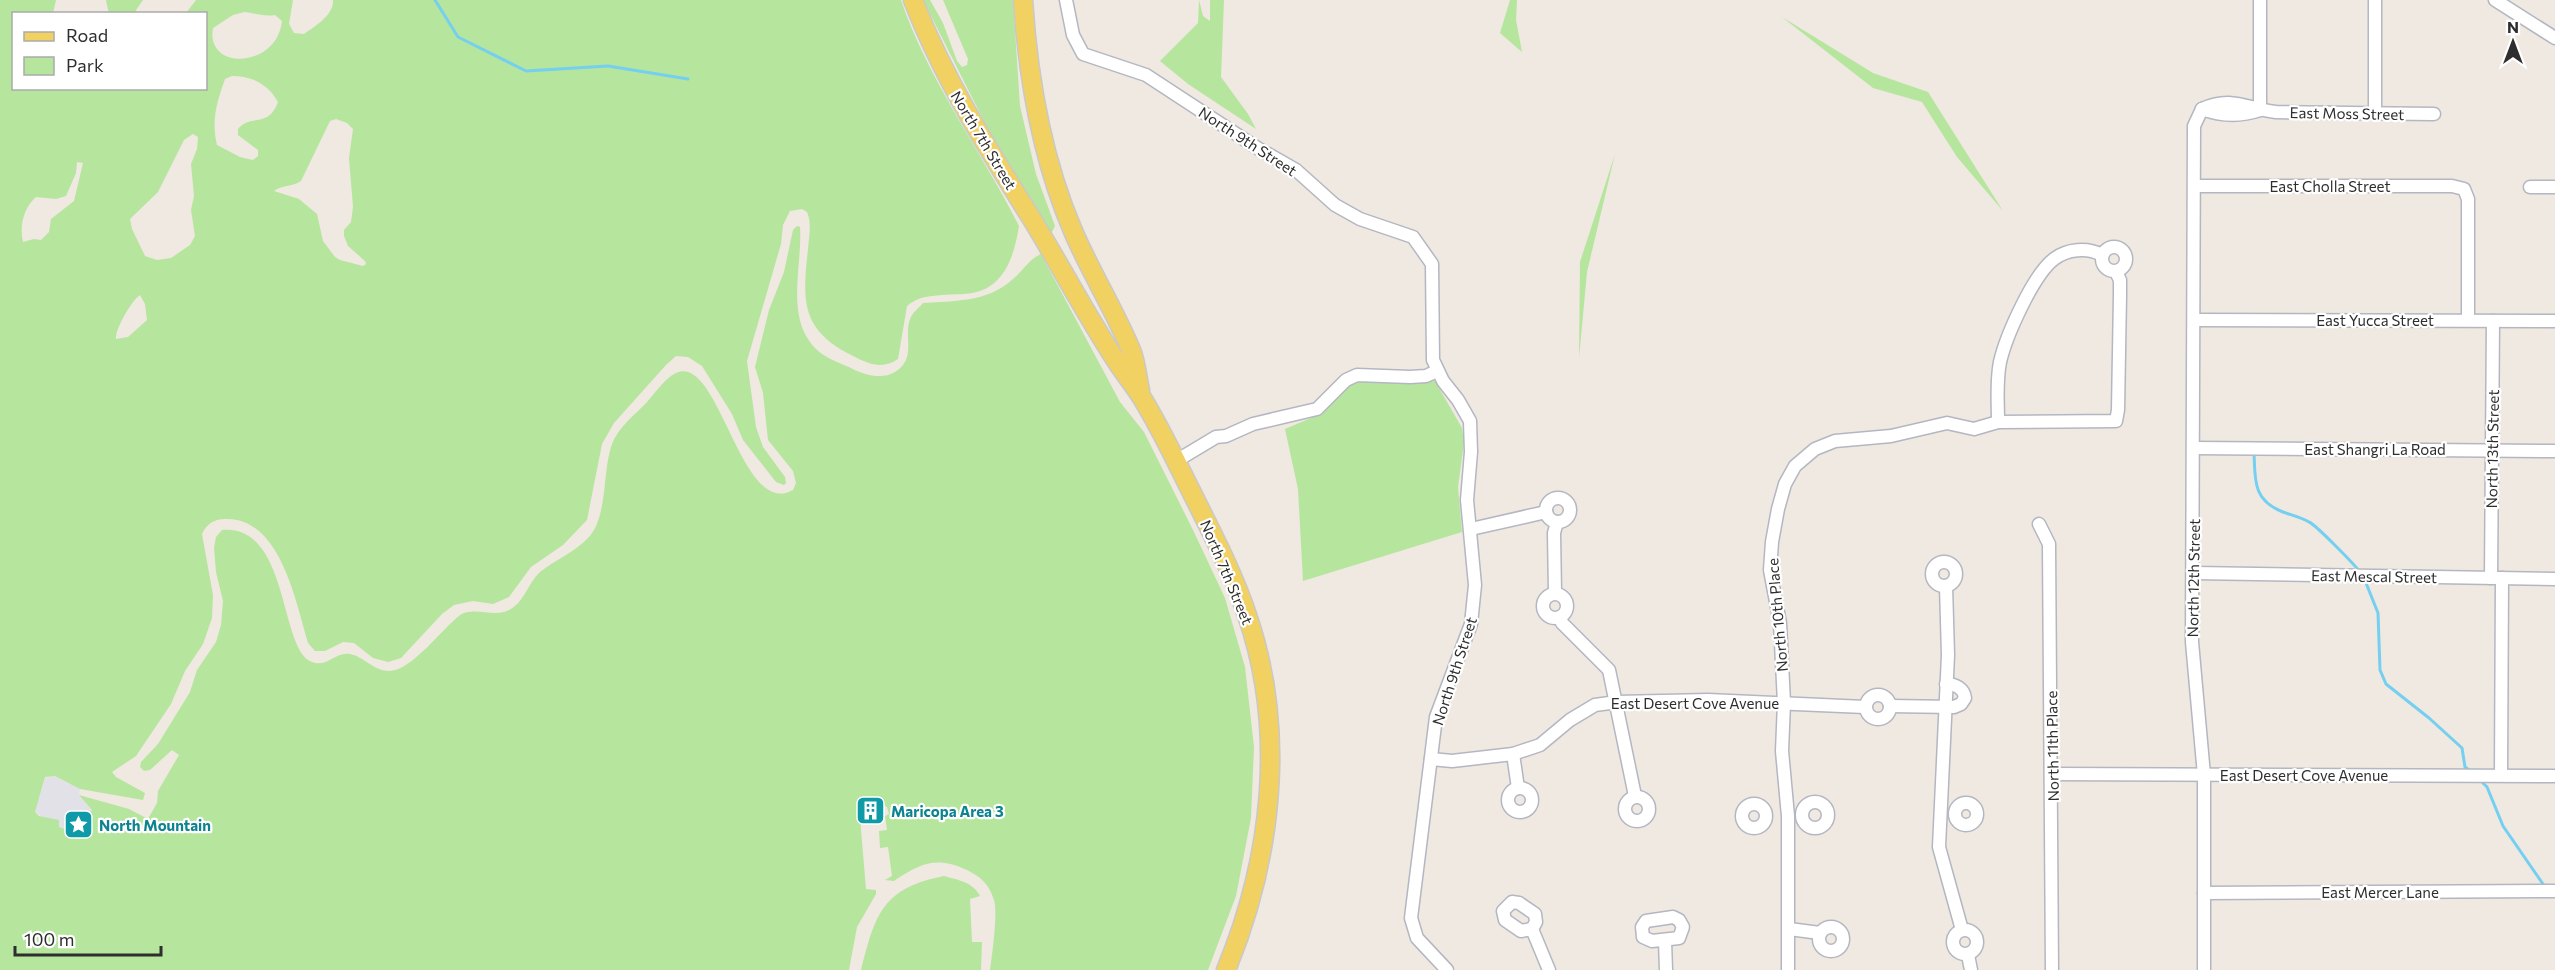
<svg xmlns="http://www.w3.org/2000/svg" width="2555" height="970" viewBox="0 0 2555 970" font-family="Commissioner,sans-serif">
<style>
.industrial{fill:#e3e1e8}
.green{fill:#b6e59e;fill-rule:evenodd}
.lines{fill:none;stroke-linecap:round;stroke-linejoin:round}
.stream{stroke:#75cff0;stroke-width:3}
.street-casing{stroke:#b4b7c1;stroke-width:15}
.primary-casing{stroke:#c9c9c9;stroke-width:21}
.street{stroke:#fff;stroke-width:12}
.primary{stroke:#f2d163;stroke-width:18}
.labels{text-anchor:middle;dominant-baseline:central;stroke-width:4.5;stroke-linejoin:round;paint-order:stroke}
.street-label{font-size:15px;fill:#2e2e2e;stroke:#fff}
.culture-label{font-size:15px;font-weight:bold;fill:#0d838f;stroke:#fff;text-anchor:start}
</style>
<rect width="100%" height="100%" fill="#efe9e1"/>
<!-- industrial -->
<polygon class="industrial" points="55,776 80,789 79,795 92,810 83,824 84,836 72,836 35,812 45,778"/>
<!-- green -->
<g class="green">
<path d="M0,0H56L53,13L14,14V88H206V14L186,13L196,0H293L289,24L294,33L304,34C315,26 334,15 333,0H901C927,78 982,152 1019,226C1015,251 1007,282 980,291C969,295 953,294 942,295C929,296 917,297 907,306L898,359C883,369 871,365 855,357C801,331 802,303 808,249C809,236 812,224 807,212L802,209L790,211L783,225L781,244L747,361L756,427L763,447L785,477L786,483L784,485L776,482L743,440L732,414L702,366L688,357L676,356L666,365L614,423L602,444L587,520L563,545L531,567L509,597L493,604L473,601L454,605L442,614L401,658L388,662L373,658L354,643L343,642L325,651H315L308,643C296,603 281,520 228,519C215,518 207,523 202,534L213,595L212,618L203,644L185,671L171,704L136,756L112,772L116,777L145,793L143,800L80,789L55,776L45,777L35,812L39,816L59,820V827L70,831L72,836H84V826L81,824L92,810L79,795L129,809L148,819L157,803L158,791L179,755L172,750L150,770L144,771L140,767L141,762L158,744L190,692L197,670L216,642L221,625L223,601L216,572L214,548L216,537L222,530C290,524 279,651 312,662C327,668 336,651 350,654C365,657 373,671 390,671C412,670 442,629 460,615C474,606 494,618 509,610C524,603 528,583 540,572C555,560 575,552 588,538C607,519 603,475 610,451C615,429 633,417 647,402C656,392 665,378 676,373C719,352 741,520 793,490L796,483L793,471L768,440L763,393L755,367L769,310L784,272L793,230L797,226L800,227C803,267 782,324 822,354C831,360 842,364 851,368C864,375 882,380 895,372C918,358 902,335 911,317C913,312 920,307 923,303C954,301 989,302 1013,279C1023,271 1029,259 1041,254L1120,402L1144,432L1193,530L1225,598L1245,667L1254,747L1251,818L1236,896L1208,970H990C992,955 998,913 994,900C989,884 981,877 967,870C936,856 921,863 894,881L885,880L892,876L888,847L880,848L879,831L887,830L885,816L889,814L887,807L875,801L859,806L866,889L876,890V894L857,927L849,970H0ZM244,12C255,13 264,17 275,15L282,21C277,69 205,71 213,28L233,15ZM232,76C252,76 268,84 278,102C268,129 251,113 238,129V135L258,150V156L253,160L240,157L217,145C211,120 217,102 225,79ZM336,119L347,123L353,129L349,158L353,207L351,222L344,230V236L348,246L365,261L366,264L363,266L340,260L335,257L323,241L317,214L299,199L274,191C282,185 292,187 301,181L330,121ZM193,134L198,137L197,149L191,164L194,196L191,210L195,236L190,245L171,258L157,260L145,256L132,229L130,219L158,192L184,140ZM77,162L83,163L74,201L51,219L49,232L41,240L34,239L23,242C19,226 24,207 36,197L56,199L66,196L76,173ZM140,295L145,304L147,320L128,337L116,339C115,329 132,300 140,295Z"/>
<polygon points="106,0 143,0 136,10 137,13 109,14"/>
<polygon points="923,0 930,0 943,23 957,61 962,67 967,65 968,59 943,0 1013,0 1020,106 1036,174 1055,226 1051,234 992,137"/>
<polygon points="1199,0 1203,16 1210,21 1210,0 1224,0 1221,77 1248,114 1256,129 1188,84 1160,61 1198,23"/>
<polygon points="1510,0 1517,0 1516,20 1522,52 1500,33"/>
<polygon points="1782,17 1873,73 1928,92 2003,211 1957,157 1922,102 1873,88"/>
<polygon points="1615,154 1587,272 1579,358 1580,262"/>
<polygon points="1352,381 1435,381 1462,428 1464,443 1458,487 1462,532 1303,581 1298,489 1285,429 1318,415"/>
<path d="M944,876C958,880 973,882 980,896L970,899L972,942H982L981,970H861C875,915 882,888 944,876Z"/>
</g>
<g class="lines">
<!-- stream -->
<g class="stream">
<polyline points="435,0 458,37 526,71 608,66 688,79"/>
<path d="M2254,450C2255,479 2252,500 2283,512C2291,515 2301,517 2309,522C2316,525 2354,564 2359,571"/>
<polyline points="2364,578 2378,613 2380,670 2386,684 2429,718 2462,748 2465,767 2469,770"/>
<polyline points="2481,781 2487,787 2503,826 2545,887"/>
</g>
<defs>
<g id="street">
<polyline points="1066,0 1073,35 1083,54 1146,75 1259,149 1296,170 1335,205 1360,219 1413,237 1432,264 1433,360 1443,381 1458,400 1470,421 1471,452 1467,500 1475,585 1471,624 1436,717 1411,918 1417,938 1447,970"/>
<polyline points="2495,0 2555,38"/>
<polyline points="2202,109 2194,126 2192,642 2204,775 2204,970"/>
<path d="M2202,109C2231,95 2248,109 2276,112L2434,114"/>
<path d="M2202,109C2221,116 2240,117 2260,110"/>
<polyline points="2260,110 2260,0"/>
<polyline points="2375,113 2375,0"/>
<polyline points="2196,186 2452,186 2464,189 2468,199 2468,320"/>
<polyline points="2530,187 2555,187"/>
<circle cx="2114" cy="259" r="12"/>
<polyline points="2195,320 2555,321"/>
<path d="M1998,422C1998,402 1996,382 2000,362C2006,336 2033,275 2054,259C2067,249 2087,247 2102,255"/>
<polyline points="2194,448 2555,451"/>
<polyline points="1176,461 1216,437 1226,436 1253,424 1317,409 1346,380 1357,375 1410,377 1426,376 1437,371"/>
<circle cx="1558" cy="510" r="12"/>
<polyline points="2039,524 2049,544 2052,970"/>
<polyline points="1471,529 1546,512"/>
<circle cx="1944" cy="574" r="12"/>
<polyline points="2194,573 2555,579"/>
<polyline points="2491,578 2493,321"/>
<polyline points="1946,586 1948,655 1939,847 1962,930"/>
<polyline points="1555,593 1554,533 1557,522"/>
<circle cx="1555" cy="606" r="12"/>
<polyline points="1560,617 1562,623 1609,670 1635,796"/>
<circle cx="1878" cy="707" r="12"/>
<path d="M1890,706L1954,707L1961,704L1965,698C1964,689 1956,684 1946,684"/>
<polyline points="1513,754 1518,788"/>
<polyline points="1431,759 1452,761 1513,754 1540,745 1570,720 1595,705 1617,702 1708,700 1865,707"/>
<polyline points="2052,774 2555,776"/>
<polyline points="2501,775 2502,578"/>
<circle cx="1520" cy="800" r="12"/>
<circle cx="1637" cy="809" r="12"/>
<circle cx="1815" cy="815" r="13"/>
<circle cx="1966" cy="814" r="11"/>
<circle cx="1754" cy="816" r="12"/>
<polyline points="2204,893 2555,891"/>
<polygon points="1512,902 1519,903 1535,914 1536,922 1532,929 1521,931 1505,920 1503,911"/>
<polygon points="1673,917 1679,920 1683,927 1679,938 1652,941 1643,937 1642,927 1646,921"/>
<circle cx="1831" cy="939" r="12"/>
<polyline points="1532,929 1549,970"/>
<polyline points="1789,929 1820,933"/>
<circle cx="1965" cy="942" r="12"/>
<polyline points="1665,941 1666,970"/>
<polyline points="1968,955 1971,970"/>
<polyline points="1788,970 1788,816 1782,751 1784,703 1780,623 1770,570 1772,542 1778,509 1785,484 1795,466 1815,449 1835,441 1891,436 1947,423 1974,429 1998,422 2116,421 2118,410 2120,295 2120,280 2116,272"/>
</g>
<g id="primary">
<path d="M913,0C943,77 986,146 1030,216C1059,263 1085,313 1115,359C1123,372 1134,385 1142,398C1163,432 1179,468 1197,503C1215,539 1234,576 1247,615C1287,731 1272,859 1226,970"/>
<path d="M1023,0C1028,78 1042,159 1073,231C1090,271 1114,309 1131,350C1136,362 1137,377 1140,390"/>
</g>
</defs>
<!-- street casing -->
<use href="#street" class="street-casing"/>
<!-- primary casing -->
<use href="#primary" class="primary-casing"/>
<!-- street -->
<use href="#street" class="street"/>
<!-- primary -->
<use href="#primary" class="primary"/>
</g>
<!-- icons -->
<defs>
<symbol id="building-square" viewBox="-11 -11 22 22"><rect x="-9" y="-9" width="18" height="18" rx="4" fill="#0f9aa8" stroke="#fff"/><path d="M-4-6H4V6H1V3H-1V6H-4ZM-2.5-4.3h1.7v1.8h-1.7ZM.8-4.3h1.7v1.8H.8ZM-2.5-1h1.7V.8h-1.7ZM.8-1h1.7V.8H.8Z" fill="#fff"/></symbol>
<symbol id="sight-square" viewBox="-11 -11 22 22"><rect x="-9" y="-9" width="18" height="18" rx="4" fill="#0f9aa8" stroke="#fff"/><path d="M0-6L1.8-2.2L6-1.7L2.9 1.2L3.7 5.4L0 3.3L-3.7 5.4L-2.9 1.2L-6-1.7L-1.8-2.2Z" fill="#fff"/></symbol>
</defs>
<g fill-rule="evenodd">
<use href="#building-square" x="854" y="794" width="33" height="33"/>
<use href="#sight-square" x="62" y="808" width="33" height="33"/>
</g>
<g class="labels">
<!-- street labels -->
<g class="street-label">
<text transform="translate(2347 113) rotate(1)">East Moss Street</text>
<text transform="translate(984 140) rotate(59)">North 7th Street</text>
<text transform="translate(1248 141) rotate(33)">North 9th Street</text>
<text x="2330" y="186">East Cholla Street</text>
<text x="2375" y="320">East Yucca Street</text>
<text x="2375" y="449">East Shangri La Road</text>
<text transform="translate(2492 449) rotate(-89)">North 13th Street</text>
<text transform="translate(1227 572) rotate(67)">North 7th Street</text>
<text transform="translate(2374 576) rotate(1)">East Mescal Street</text>
<text transform="translate(2193 578) rotate(-89)">North 12th Street</text>
<text transform="translate(1777 615) rotate(-95)">North 10th Place</text>
<text transform="translate(1454 671) rotate(-72)">North 9th Street</text>
<text x="1695" y="703">East Desert Cove Avenue</text>
<text transform="translate(2052 746) rotate(-91)">North 11th Place</text>
<text x="2304" y="775">East Desert Cove Avenue</text>
<text x="2380" y="892">East Mercer Lane</text>
</g>
<!-- culture labels -->
<g class="culture-label">
<text x="891" y="811">Maricopa Area 3</text>
<text x="99" y="825">North Mountain</text>
</g>
</g>
<!-- legend -->
<rect x="12" y="12" width="195" height="78" fill="#ffffff" stroke="#ababab" stroke-width="1.5"/>
<rect x="24" y="32" width="30" height="9" fill="#f2d163" stroke="#ababab" stroke-width="1.5"/>
<text x="66" y="42" font-size="18" fill="#2e2e2e">Road</text>
<rect x="24" y="57" width="30" height="18" fill="#b6e59e" stroke="#ababab" stroke-width="1.5"/>
<text x="66" y="72" font-size="18" fill="#2e2e2e">Park</text>
<!-- north arrow -->
<g transform="translate(2513 42)" stroke="#ffffff" stroke-width="4.5" paint-order="stroke">
<path d="M0-4.5L10 22L0 15L-10 22Z" fill="#2e2e2e"/>
<text y="-9" font-size="16" font-weight="bold" text-anchor="middle" fill="#2e2e2e">N</text>
</g>
<!-- scale -->
<path d="M15 946v9h146v-9" fill="none" stroke="#2e2e2e" stroke-width="3"/>
<text x="24" y="946" font-size="18" fill="#2e2e2e" stroke="#ffffff" stroke-width="4.5" paint-order="stroke">100 m</text>
</svg>
